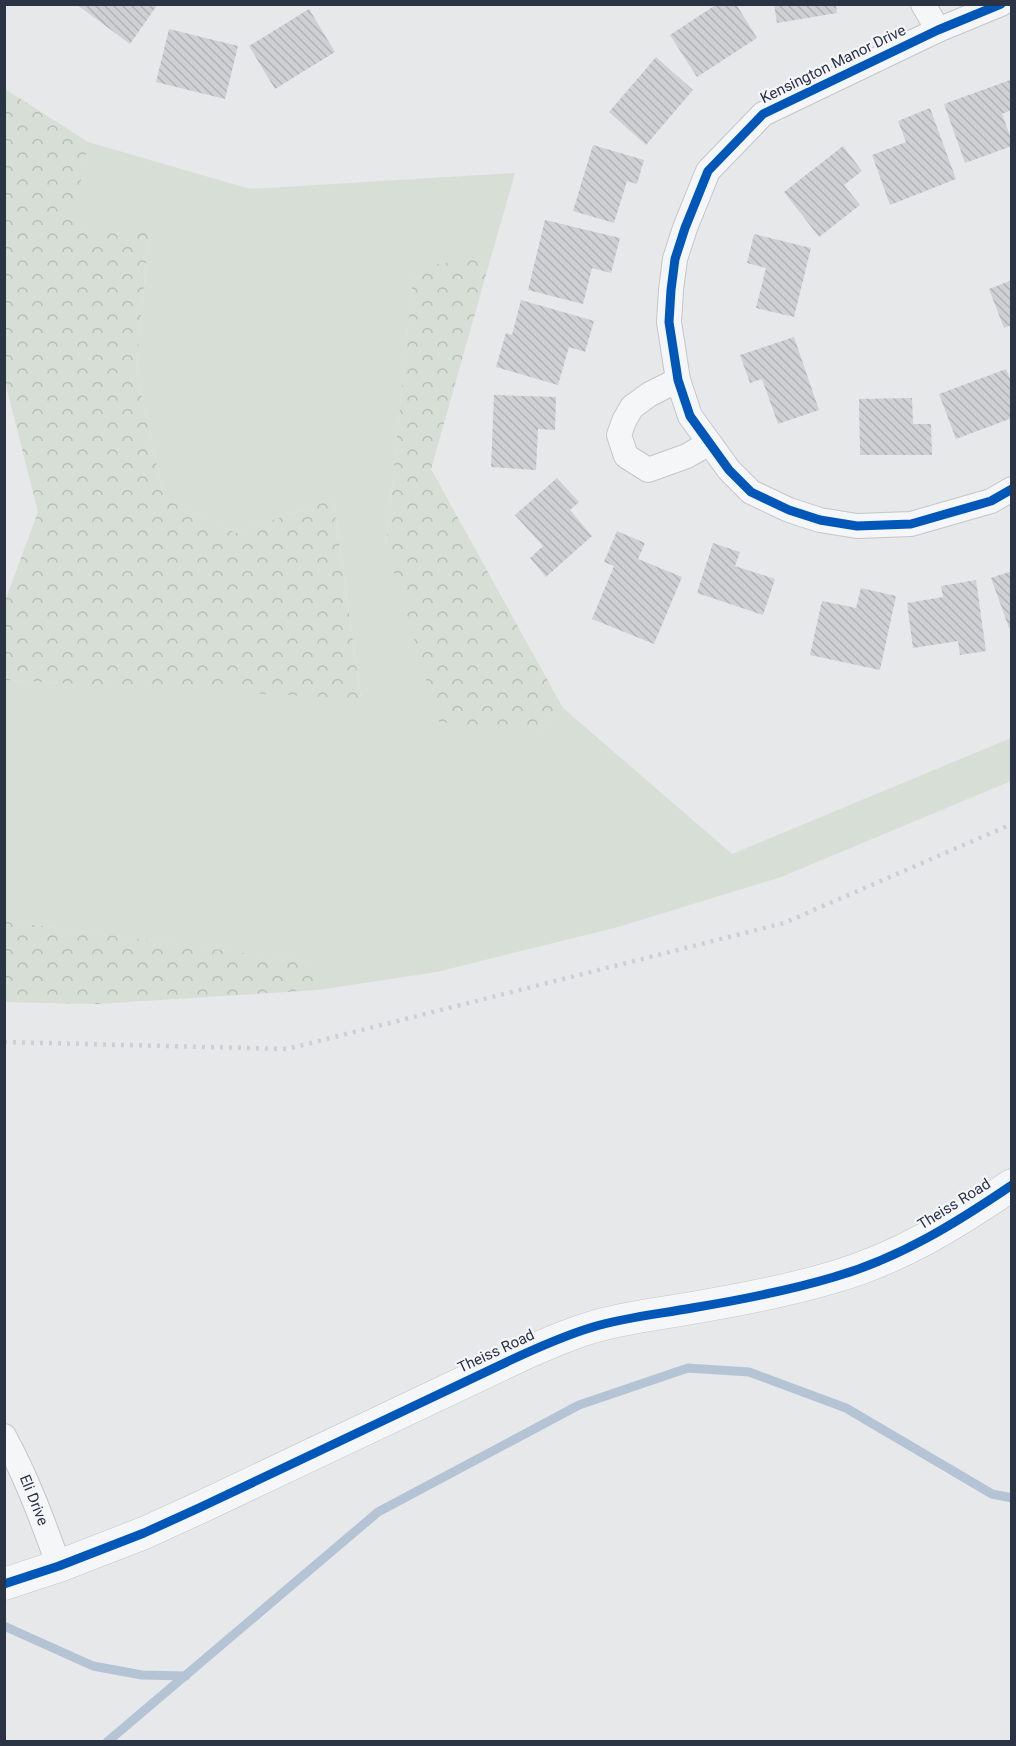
<svg xmlns="http://www.w3.org/2000/svg" width="1016" height="1746" viewBox="0 0 1016 1746" font-family="Roboto,sans-serif">
<style>
.green{fill:#d6ded6}
.forest{fill:url(#forest-crowns)}
.lines{fill:none;stroke-linecap:round;stroke-linejoin:round}
.stream{stroke:#b4c4d5;stroke-width:9}
.building{fill:url(#building-back-hatch)}
.minor-casing{stroke:#c4c6c8;stroke-width:26}
.tertiary-casing{stroke:#c4c6c8;stroke-width:33}
.minor{stroke:#f5f6f7;stroke-width:24}
.tertiary{stroke:#f5f6f7;stroke-width:32}
.rail{stroke:#cecfd2;stroke-width:4.5;stroke-dasharray:3 6;stroke-linecap:butt}
.cycleway-casing{stroke:#f4f6f9;stroke-width:13}
.cycleway{stroke:#0057b8;stroke-width:9}
.labels{text-anchor:middle;dominant-baseline:central;stroke-width:4.5;stroke-linejoin:round;paint-order:stroke}
.street-label{font-size:15px;fill:#2b3445;stroke:#f4f6f9}
</style>
<defs>
<pattern id="forest-crowns" width="20" height="18" patternUnits="userSpaceOnUse" patternTransform="scale(1.5)"><rect width="20" height="18" fill="#d6ded6"/><path d="M2 6a3 3 0 1 1 6 0M12 15a3 3 0 1 1 6 0" fill="none" stroke="#b8bfb9"/></pattern>
<pattern id="building-back-hatch" width="6" height="6" patternUnits="userSpaceOnUse" patternTransform="scale(1.5)"><rect width="6" height="6" fill="#ced0d3"/><path d="M-1 5l2 2M0 0l6 6M5-1l2 2" fill="none" stroke="#b1b3b6"/></pattern>
</defs>
<rect width="100%" height="100%" fill="#e6e8ea"/>
<!-- green -->
<polygon class="green" points="88,142 250,189 515,173 491,257 414,268 386,546 535,732 563,708 732,854 1011,738 1011,781 781,877 618,927 437,972 318,990 316,963 5,921 4,680 361,698 333,499 236,533 164,498 136,370 149,233 71,229"/>
<!-- forest -->
<g class="forest">
<polygon points="5,89 88,142 72,229 149,232 136,370 164,498 236,533 333,499 361,699 5,680 5,601 38,512 5,382"/>
<polygon points="491,257 431,469 563,708 535,732 439,722 386,546 414,267"/>
<polygon points="5,921 317,963 318,990 96,1004 5,1002"/>
</g>
<g class="lines">
<!-- stream -->
<g class="stream">
<polyline points="4,1626 93,1666 142,1675 186,1676"/>
<polyline points="107,1742 378,1512 579,1405 688,1368 749,1372 846,1408 992,1494 1012,1498"/>
</g>
</g>
<!-- building -->
<g class="building">
<polygon points="76,4 158,4 130,44"/>
<polygon points="717,4 736,4 757,38 697,77 670,35"/>
<polygon points="774,4 836,4 837,13 777,23"/>
<polygon points="309,9 335,52 275,89 249,46"/>
<polygon points="169,29 238,46 225,99 156,82"/>
<polygon points="656,57 693,90 646,145 609,112"/>
<polygon points="1010,80 1012,86 1012,110 1002,114 1012,141 1012,146 965,163 944,104"/>
<polygon points="930,108 956,179 890,205 872,155 906,142 898,121"/>
<polygon points="593,145 644,160 637,184 627,181 614,223 573,211"/>
<polygon points="843,146 862,171 844,185 860,205 819,237 784,192"/>
<polygon points="545,220 620,238 611,273 592,268 583,304 528,290"/>
<polygon points="754,234 811,248 794,317 756,308 766,268 747,263"/>
<polygon points="1012,280 1012,325 1004,328 989,289"/>
<polygon points="521,300 594,321 585,352 569,347 558,385 496,367 506,333 512,335"/>
<polygon points="794,337 819,410 778,424 762,379 750,383 740,355"/>
<polygon points="1006,369 1012,384 1012,418 956,439 939,394"/>
<polygon points="494,395 556,397 555,430 538,429 536,470 491,467"/>
<polygon points="912,398 913,424 931,424 932,455 860,455 859,399"/>
<polygon points="557,478 579,502 570,510 592,536 546,577 530,558 543,546 515,515"/>
<polygon points="617,531 645,543 638,559 682,577 654,644 592,619 614,566 604,562"/>
<polygon points="713,543 740,552 735,566 775,579 763,615 697,593"/>
<polygon points="1012,571 1012,627 1009,628 991,578"/>
<polygon points="976,580 986,651 960,655 958,641 913,648 907,603 943,597 941,586"/>
<polygon points="861,588 896,596 880,670 810,655 822,601 856,608"/>
</g>
<g class="lines">
<defs>
<g id="minor">
<polyline points="923,4 938,30"/>
<polyline points="1001,4 938,30 763,114 708,171 685,228 675,259 671,290 669,322 678,380 690,416 729,470 751,492 789,510 820,520 857,526 911,524 991,501 1012,489"/>
<polyline points="678,380 650,394 632,407 624,421 619,435 626,456 648,470 687,456 709,443"/>
<path d="M4,1436C27,1478 43,1522 59,1566"/>
</g>
<path id="tertiary" d="M4,1584L59,1566L144,1533L201,1507L513,1359C539,1347 566,1335 593,1327C626,1317 659,1314 692,1308C740,1300 787,1291 834,1277C900,1258 956,1223 1012,1185"/>
</defs>
<!-- minor casing -->
<use href="#minor" class="minor-casing"/>
<!-- tertiary casing -->
<use href="#tertiary" class="tertiary-casing"/>
<!-- minor -->
<use href="#minor" class="minor"/>
<!-- tertiary -->
<use href="#tertiary" class="tertiary"/>
<!-- rail -->
<polyline class="rail" points="4,1042 287,1049 784,923 1012,824"/>
<defs>
<g id="cycleway">
<polyline points="1001,4 938,30 763,114 708,171 685,228 675,259 671,290 669,322 678,380 690,416 729,470 751,492 789,510 820,520 857,526 911,524 991,501 1012,489"/>
<path d="M4,1584L59,1566L144,1533L201,1507L513,1359C539,1347 566,1335 593,1327C626,1317 659,1314 692,1308C740,1300 787,1291 834,1277C900,1258 956,1223 1012,1185"/>
</g>
</defs>
<!-- cycleway casing -->
<use href="#cycleway" class="cycleway-casing"/>
<!-- cycleway -->
<use href="#cycleway" class="cycleway"/>
</g>
<g class="labels">
<!-- street labels -->
<g class="street-label">
<text transform="translate(833 64) rotate(-26)">Kensington Manor Drive</text>
<text transform="translate(954 1204) rotate(-32)">Theiss Road</text>
<text transform="translate(496 1351) rotate(-25)">Theiss Road</text>
<text transform="translate(34 1500) rotate(68)">Eli Drive</text>
</g>
</g>
<!-- border -->
<rect width="1016" height="1746" fill="none" stroke="#2b3445" stroke-width="12"/>
</svg>
